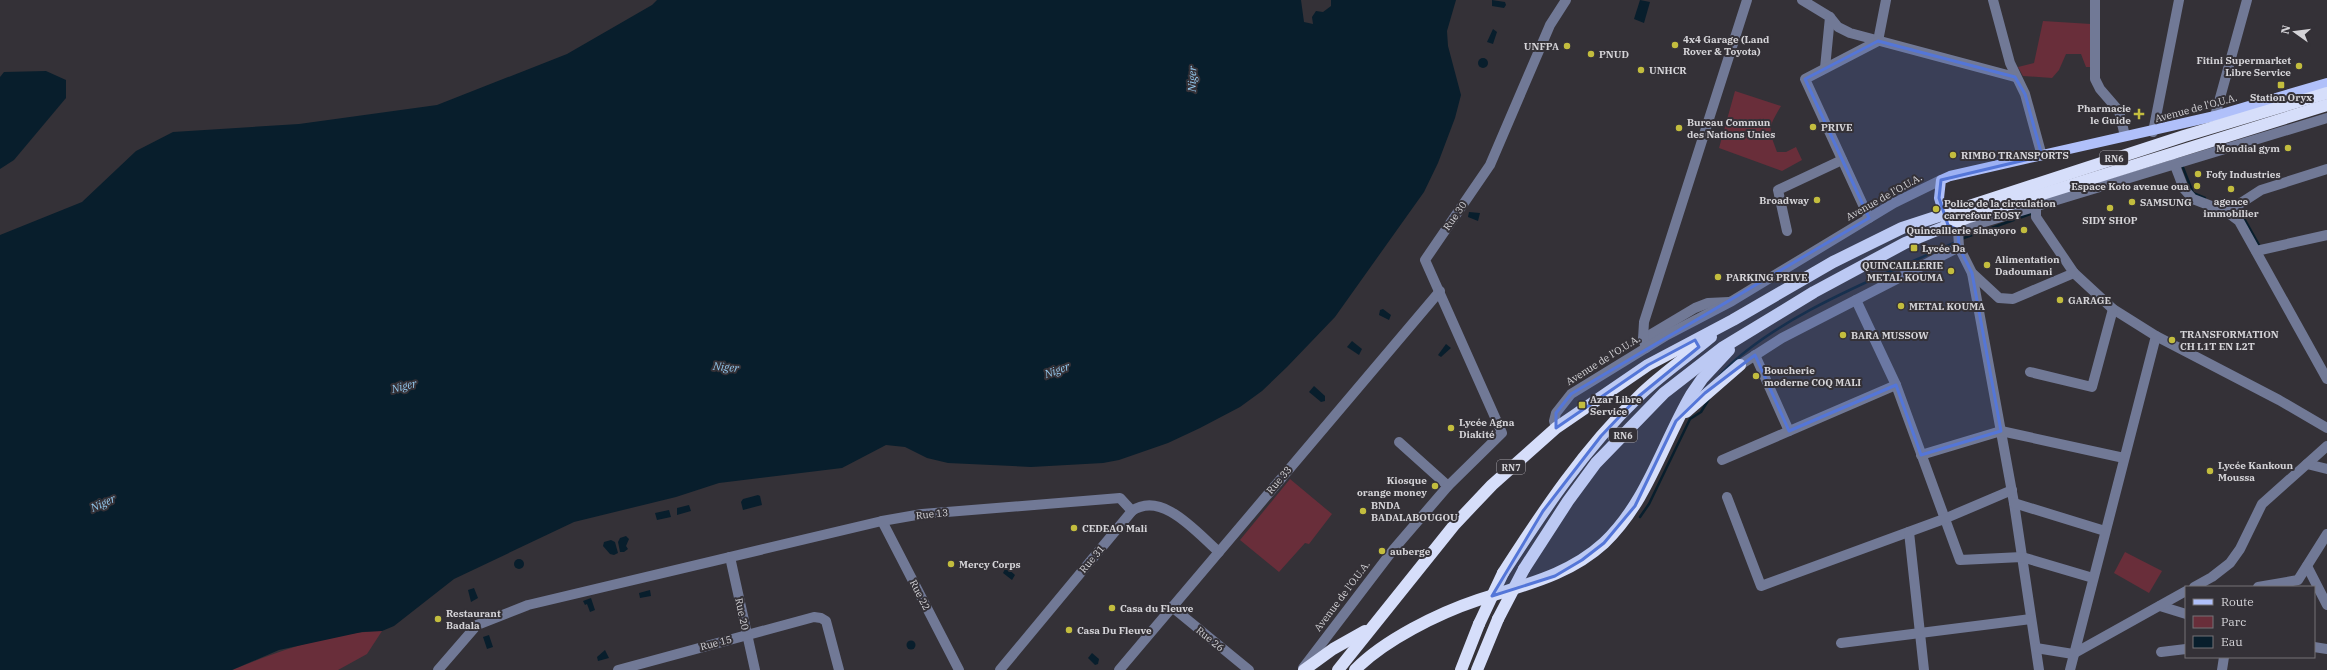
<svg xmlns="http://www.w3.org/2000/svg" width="2327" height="670" viewBox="0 0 2327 670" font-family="'IBM Plex Serif',serif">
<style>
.green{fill:#692e3a}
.water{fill:#081e2c}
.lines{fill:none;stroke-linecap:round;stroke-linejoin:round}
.stream{stroke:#081e2c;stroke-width:2.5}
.minor{stroke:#717996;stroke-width:10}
.major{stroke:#b0c0fa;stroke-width:10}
.highway{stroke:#d6defa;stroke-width:12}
.highway-bridge{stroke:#d6defa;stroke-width:12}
.marked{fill:#5476d8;fill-opacity:0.2;stroke:#5476d8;stroke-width:3;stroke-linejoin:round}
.poi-dot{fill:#c3bd3e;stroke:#343137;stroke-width:1.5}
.labels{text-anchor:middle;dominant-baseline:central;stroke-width:4;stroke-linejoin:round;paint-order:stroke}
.shield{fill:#343137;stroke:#a5a3a8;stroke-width:1}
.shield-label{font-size:9px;font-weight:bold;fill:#d5d4d8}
.poi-label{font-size:10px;font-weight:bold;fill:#d5d4d8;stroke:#343137;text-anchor:start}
.street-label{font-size:10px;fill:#d5d4d8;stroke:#343137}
.water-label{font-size:11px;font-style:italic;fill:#95caf0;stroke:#343137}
</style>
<rect width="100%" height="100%" fill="#343137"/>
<!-- green -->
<g class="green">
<polygon points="2043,21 2091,24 2092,67 2086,67 2081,54 2066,54 2059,70 2052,78 2023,76 2018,67 2034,63"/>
<path d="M1735,91L1781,106C1768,128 1768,128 1777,152H1786L1796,147L1802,160L1782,171L1719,148Z"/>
<polygon points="1290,479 1332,514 1309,544 1305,543 1279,572 1240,540"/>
<polygon points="2125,552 2162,571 2149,593 2114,573"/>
<path d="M382,631L367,654L338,670H232C279,651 330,632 382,631Z"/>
</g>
<!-- water -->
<g class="water">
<polygon points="657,0 1301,0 1304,22 1313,24 1312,17 1316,11 1323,12 1331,6 1331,0 1456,0 1447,31 1448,46 1461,95 1455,118 1438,163 1424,192 1335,317 1287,367 1262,391 1240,407 1200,428 1168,443 1119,460 1103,463 1031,467 948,463 927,458 905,447 886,445 842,468 719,483 676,497 574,522 454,579 394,626 382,631 362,632 279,650 232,670 0,670 0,235 82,202 136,151 173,132 299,124 437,105 567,54 652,5"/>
<polygon points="1492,0 1505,2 1506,5 1504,8 1492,6"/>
<polygon points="1640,0 1650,2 1644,23 1634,19"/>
<polygon points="1493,29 1497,32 1493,44 1487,42"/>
<circle cx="1483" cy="63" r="5"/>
<polygon points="46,71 66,80 66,98 14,160 0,169 0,77 4,72"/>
<polygon points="1469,212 1480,213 1478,221 1468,217"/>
<polygon points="1383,309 1391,315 1389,320 1379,315 1380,310"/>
<polygon points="1352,341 1362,349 1359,355 1347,347"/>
<polygon points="1446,344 1451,348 1441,357 1438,355"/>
<polygon points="1314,386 1325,396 1325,401 1321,402 1309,392"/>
<polygon points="758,495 760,496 762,505 743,510 741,502 743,499"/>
<polygon points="689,505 691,511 677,515 677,508"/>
<polygon points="669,510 671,517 657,520 655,513"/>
<polygon points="626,536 629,539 626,546 628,549 624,552 620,552 618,542 620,538"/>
<polygon points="611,540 615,542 618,553 614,555 610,554 603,546 604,542"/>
<circle cx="519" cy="564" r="5"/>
<polygon points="1006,567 1015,575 1012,580 1003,573"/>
<polygon points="474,588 478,598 471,602 468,590"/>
<polygon points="650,590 651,596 640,598 639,593"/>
<polygon points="591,598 595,610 590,612 587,604 585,605 583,601"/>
<polygon points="489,635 493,647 487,649 483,637"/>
<circle cx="911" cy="645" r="4.5"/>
<polygon points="605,650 609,658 598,661 597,657"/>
<polygon points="1092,653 1099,659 1098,664 1095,665 1088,658"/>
</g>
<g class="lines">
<!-- stream -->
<g class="stream">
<polyline points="2182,165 2193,193 2205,198"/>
<polyline points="2238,215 2245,220 2259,245"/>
<polyline points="1961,239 2033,213"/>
<path d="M1720,375C1773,317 1884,275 1956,242"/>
<polyline points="1640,517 1649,504 1690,419 1701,412 1709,399"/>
</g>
<!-- minor -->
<g class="minor">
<polyline points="1802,0 1830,17 1825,68"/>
<polyline points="1993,0 2010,63 2025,94 2042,156"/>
<polyline points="2095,0 2095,79 2100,89 2119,111 2125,136"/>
<polyline points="1830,17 1838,27 1850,33 2015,77"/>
<polyline points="1878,41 1886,0"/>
<polyline points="2215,116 2247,0"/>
<polyline points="2153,132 2179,0"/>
<polyline points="2174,163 2184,189 2193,199 2227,212 2239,221 2327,379"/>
<polyline points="2036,206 2036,217 2074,273 2113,309 2156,336 2279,400 2327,428"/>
<polyline points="2227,212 2261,190 2327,169"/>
<polyline points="1869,218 1805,79 1878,41"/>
<polyline points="1963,225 1958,230 1959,247 1972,273 1999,298 2013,299 2074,273"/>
<polyline points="1958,230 2327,118"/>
<polyline points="1787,231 1778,190 1842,160"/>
<polyline points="2256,251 2327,235"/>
<polyline points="1972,273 2014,503 2039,670"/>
<polyline points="1856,300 1896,385 1960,560 2022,557 2093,578"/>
<polyline points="1643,339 1695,308 1708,303 1729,302"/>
<polyline points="1646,348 1643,339 1644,322 1747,0"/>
<polyline points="1755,355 1789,431"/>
<polyline points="1740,365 1782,338 1959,247"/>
<polyline points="2030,372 2092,387 2113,309"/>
<polyline points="1556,428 1554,421 1556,413 1571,394 1667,335 1732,301 1894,203 1941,180"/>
<polyline points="1399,442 1448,486"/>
<polyline points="1921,455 2001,431 2124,458"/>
<polyline points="1722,460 1896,385"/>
<polyline points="2307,464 2327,469"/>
<polyline points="1727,497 1761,586 1944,519 2012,490"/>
<polyline points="2014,503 2105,531"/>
<polyline points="882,521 959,670"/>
<polyline points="1909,532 1924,670"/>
<polyline points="730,557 755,670"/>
<polyline points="2307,566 2327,605"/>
<polyline points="2194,587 2212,577 2230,563 2240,549 2262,504 2327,446"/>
<polyline points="2258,587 2298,580 2327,534"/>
<polyline points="2160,606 2186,614"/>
<polyline points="1172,607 1249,670"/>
<polyline points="1841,643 2031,619"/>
<polyline points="2314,647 2327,649"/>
<polyline points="2036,648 2073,654 2186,591"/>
<polyline points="2161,652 2186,649"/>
<polyline points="1303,668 1393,550 1448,486 1502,433 1425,260 1490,165 1550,25 1566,0"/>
<polyline points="438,670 477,625 528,605 882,521 922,514 1120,498 1132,511"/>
<polyline points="618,670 814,617 821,618 826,621 839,670"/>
<path d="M1000,670L1132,511C1162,490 1197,533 1219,552"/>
<polyline points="1119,670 1440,291"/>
<polyline points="2070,670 2156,336"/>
<polyline points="2222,670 2224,657"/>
</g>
<!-- major -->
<polyline class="major" points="1946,221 1939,198 1941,180 1950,176 2215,116 2327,83"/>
<!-- highway -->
<g class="highway">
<polyline points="1686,412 1740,365"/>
<polyline points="1524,569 1568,501 1596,463 1664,393 1722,348 1814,292 1905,243 1969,217 2327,105"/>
<path d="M1503,573C1543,511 1584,449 1638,397C1660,375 1687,357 1711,337"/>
<polyline points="1304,670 1333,649 1365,631"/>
<polyline points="1338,670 1455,524 1492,485 1556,428 1648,365 1733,320 1833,262 1902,228 2184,136 2327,93"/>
<path d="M1355,670C1384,640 1439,613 1478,600C1523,585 1568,576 1604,543C1647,502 1662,445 1691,395L1702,379L1729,350"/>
<polyline points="1461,670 1479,624"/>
<polyline points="1477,670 1498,619"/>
</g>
<!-- highway-bridge -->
<g class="highway-bridge">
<polyline points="1498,619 1524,569"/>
<polyline points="1479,624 1503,573"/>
</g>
</g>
<!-- marked area -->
<path class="marked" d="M1878,41L2015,77L2025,94L2042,156L1941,180L1939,198L1948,225L1958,230L1959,247L1972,273L2001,431L1921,455L1896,385L1789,431L1755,355L1705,393L1676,421L1635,506L1604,543L1582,560L1555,576L1492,596L1543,511L1601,436L1639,396L1699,347L1695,340L1648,365L1556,428V413L1571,394L1869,218L1805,79Z"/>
<!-- markers -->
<g class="poi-dot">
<circle cx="1675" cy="45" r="4"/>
<circle cx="1567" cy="46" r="4"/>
<circle cx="1591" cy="54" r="4"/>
<circle cx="2299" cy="66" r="4"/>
<circle cx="1641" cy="70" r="4"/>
<rect x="2277" y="81" width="8" height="8" rx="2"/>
<path d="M2137 108h4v4h4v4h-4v4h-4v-4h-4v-4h4z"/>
<circle cx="1813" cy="127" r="4"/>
<circle cx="1679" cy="128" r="4"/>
<circle cx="2288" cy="148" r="4"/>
<circle cx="1953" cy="155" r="4"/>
<circle cx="2198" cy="174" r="4"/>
<circle cx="2197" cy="186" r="4"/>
<circle cx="2231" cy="189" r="4"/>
<circle cx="1817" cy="200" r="4"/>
<circle cx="2132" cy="202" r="4"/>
<circle cx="2110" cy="208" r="4"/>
<circle cx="1936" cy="209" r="4"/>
<circle cx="2024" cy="230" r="4"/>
<rect x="1910" y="244" width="8" height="8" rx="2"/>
<circle cx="1987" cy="265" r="4"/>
<circle cx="1951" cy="271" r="4"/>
<circle cx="1718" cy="277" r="4"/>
<circle cx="2060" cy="300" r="4"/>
<circle cx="1901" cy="306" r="4"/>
<circle cx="1843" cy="335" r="4"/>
<circle cx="2172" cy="340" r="4"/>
<circle cx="1756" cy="376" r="4"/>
<rect x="1578" y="401" width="8" height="8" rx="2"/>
<circle cx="1451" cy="428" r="4"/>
<circle cx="2210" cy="471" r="4"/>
<circle cx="1435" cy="486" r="4"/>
<circle cx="1363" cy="511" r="4"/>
<circle cx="1074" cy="528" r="4"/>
<circle cx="1382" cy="551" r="4"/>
<circle cx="951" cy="564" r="4"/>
<circle cx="1112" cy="608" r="4"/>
<circle cx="438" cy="619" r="4"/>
<circle cx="1069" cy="630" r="4"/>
</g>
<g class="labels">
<!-- shield labels -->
<g class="shield">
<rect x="2100" y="151" width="28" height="14" rx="3"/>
<rect x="1609" y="428" width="28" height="14" rx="3"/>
<rect x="1497" y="460" width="28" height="14" rx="3"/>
</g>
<g class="shield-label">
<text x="2114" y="158">RN6</text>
<text x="1623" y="435">RN6</text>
<text x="1511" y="467">RN7</text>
</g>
<!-- poi labels -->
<g class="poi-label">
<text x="1683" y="39">4x4 Garage (Land<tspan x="1683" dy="12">Rover &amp; Toyota)</tspan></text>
<text x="1559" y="46" text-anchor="end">UNFPA</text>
<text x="1599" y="54">PNUD</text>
<text x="2291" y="60" text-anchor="end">Fitini Supermarket<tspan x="2291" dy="12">Libre Service</tspan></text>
<text x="1649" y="70">UNHCR</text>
<text x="2281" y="97" text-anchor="middle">Station Oryx</text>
<text x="2131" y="108" text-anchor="end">Pharmacie<tspan x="2131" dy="12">le Guide</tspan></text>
<text x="1687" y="122">Bureau Commun<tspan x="1687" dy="12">des Nations Unies</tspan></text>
<text x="1821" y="127">PRIVE</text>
<text x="2280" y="148" text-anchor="end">Mondial gym</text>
<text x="1961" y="155">RIMBO TRANSPORTS</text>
<text x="2206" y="174">Fofy Industries</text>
<text x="2189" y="186" text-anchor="end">Espace Koto avenue oua</text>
<text x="1809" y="200" text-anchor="end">Broadway</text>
<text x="2231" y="201" text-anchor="middle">agence<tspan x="2231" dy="12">immobilier</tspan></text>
<text x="2140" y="202">SAMSUNG</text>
<text x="1944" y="203">Police de la circulation<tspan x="1944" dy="12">carrefour EOSY</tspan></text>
<text x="2110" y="220" text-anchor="middle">SIDY SHOP</text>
<text x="2016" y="230" text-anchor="end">Quincaillerie sinayoro</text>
<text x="1922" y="248">Lycée Da</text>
<text x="1995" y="259">Alimentation<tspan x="1995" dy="12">Dadoumani</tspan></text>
<text x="1943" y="265" text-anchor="end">QUINCAILLERIE<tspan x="1943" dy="12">METAL KOUMA</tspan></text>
<text x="1726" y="277">PARKING PRIVE</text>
<text x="2068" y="300">GARAGE</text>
<text x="1909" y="306">METAL KOUMA</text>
<text x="2180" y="334">TRANSFORMATION<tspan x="2180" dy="12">CH L1T EN L2T</tspan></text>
<text x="1851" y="335">BARA MUSSOW</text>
<text x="1764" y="370">Boucherie<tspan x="1764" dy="12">moderne COQ MALI</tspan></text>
<text x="1590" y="399">Azar Libre<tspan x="1590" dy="12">Service</tspan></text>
<text x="1459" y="422">Lycée Agna<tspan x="1459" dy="12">Diakité</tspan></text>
<text x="2218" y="465">Lycée Kankoun<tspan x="2218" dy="12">Moussa</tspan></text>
<text x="1427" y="480" text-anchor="end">Kiosque<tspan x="1427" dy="12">orange money</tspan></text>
<text x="1371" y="505">BNDA<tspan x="1371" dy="12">BADALABOUGOU</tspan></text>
<text x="1082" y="528">CEDEAO Mali</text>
<text x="1390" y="551">auberge</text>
<text x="959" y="564">Mercy Corps</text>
<text x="1120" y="608">Casa du Fleuve</text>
<text x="446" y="613">Restaurant<tspan x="446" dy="12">Badala</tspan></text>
<text x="1077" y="630">Casa Du Fleuve</text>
</g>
<!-- street labels -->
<g class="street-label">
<text transform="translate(2196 108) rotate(-15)">Avenue de l'O.U.A.</text>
<text transform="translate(1884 197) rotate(-29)">Avenue de l'O.U.A.</text>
<text transform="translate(1455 216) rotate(-55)">Rue 30</text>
<text transform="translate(1603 360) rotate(-32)">Avenue de l'O.U.A.</text>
<text transform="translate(1279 480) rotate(-50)">Rue 33</text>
<text transform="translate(932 514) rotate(-6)">Rue 13</text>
<text transform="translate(1092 559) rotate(-50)">Rue 31</text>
<text transform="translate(920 595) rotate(63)">Rue 22</text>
<text transform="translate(1342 596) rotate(-53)">Avenue de l'O.U.A.</text>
<text transform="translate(742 614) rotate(78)">Rue 20</text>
<text transform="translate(1210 639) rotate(39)">Rue 26</text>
<text transform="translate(716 643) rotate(-15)">Rue 15</text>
</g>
<!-- water labels -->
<g class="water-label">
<text transform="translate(1192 79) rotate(-88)">Niger</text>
<text transform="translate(726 367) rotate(5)">Niger</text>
<text transform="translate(1057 370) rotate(-20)">Niger</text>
<text transform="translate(404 386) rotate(-14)">Niger</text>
<text transform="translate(103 503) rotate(-24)">Niger</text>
</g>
</g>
<!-- legend -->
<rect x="2185" y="586" width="130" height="72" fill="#343137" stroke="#747277"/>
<rect x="2193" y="599" width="20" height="6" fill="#b0c0fa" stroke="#747277"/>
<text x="2221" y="606" font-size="12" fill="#d5d4d8">Route</text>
<rect x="2193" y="616" width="20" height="12" fill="#692e3a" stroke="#747277"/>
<text x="2221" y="626" font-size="12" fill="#d5d4d8">Parc</text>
<rect x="2193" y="636" width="20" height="12" fill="#081e2c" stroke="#747277"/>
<text x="2221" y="646" font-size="12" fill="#d5d4d8">Eau</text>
<!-- north arrow -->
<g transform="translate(2295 32) rotate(284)" stroke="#343137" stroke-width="3" paint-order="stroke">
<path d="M0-3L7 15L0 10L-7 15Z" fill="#d5d4d8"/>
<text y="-6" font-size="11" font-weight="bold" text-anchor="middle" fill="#d5d4d8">N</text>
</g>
</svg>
